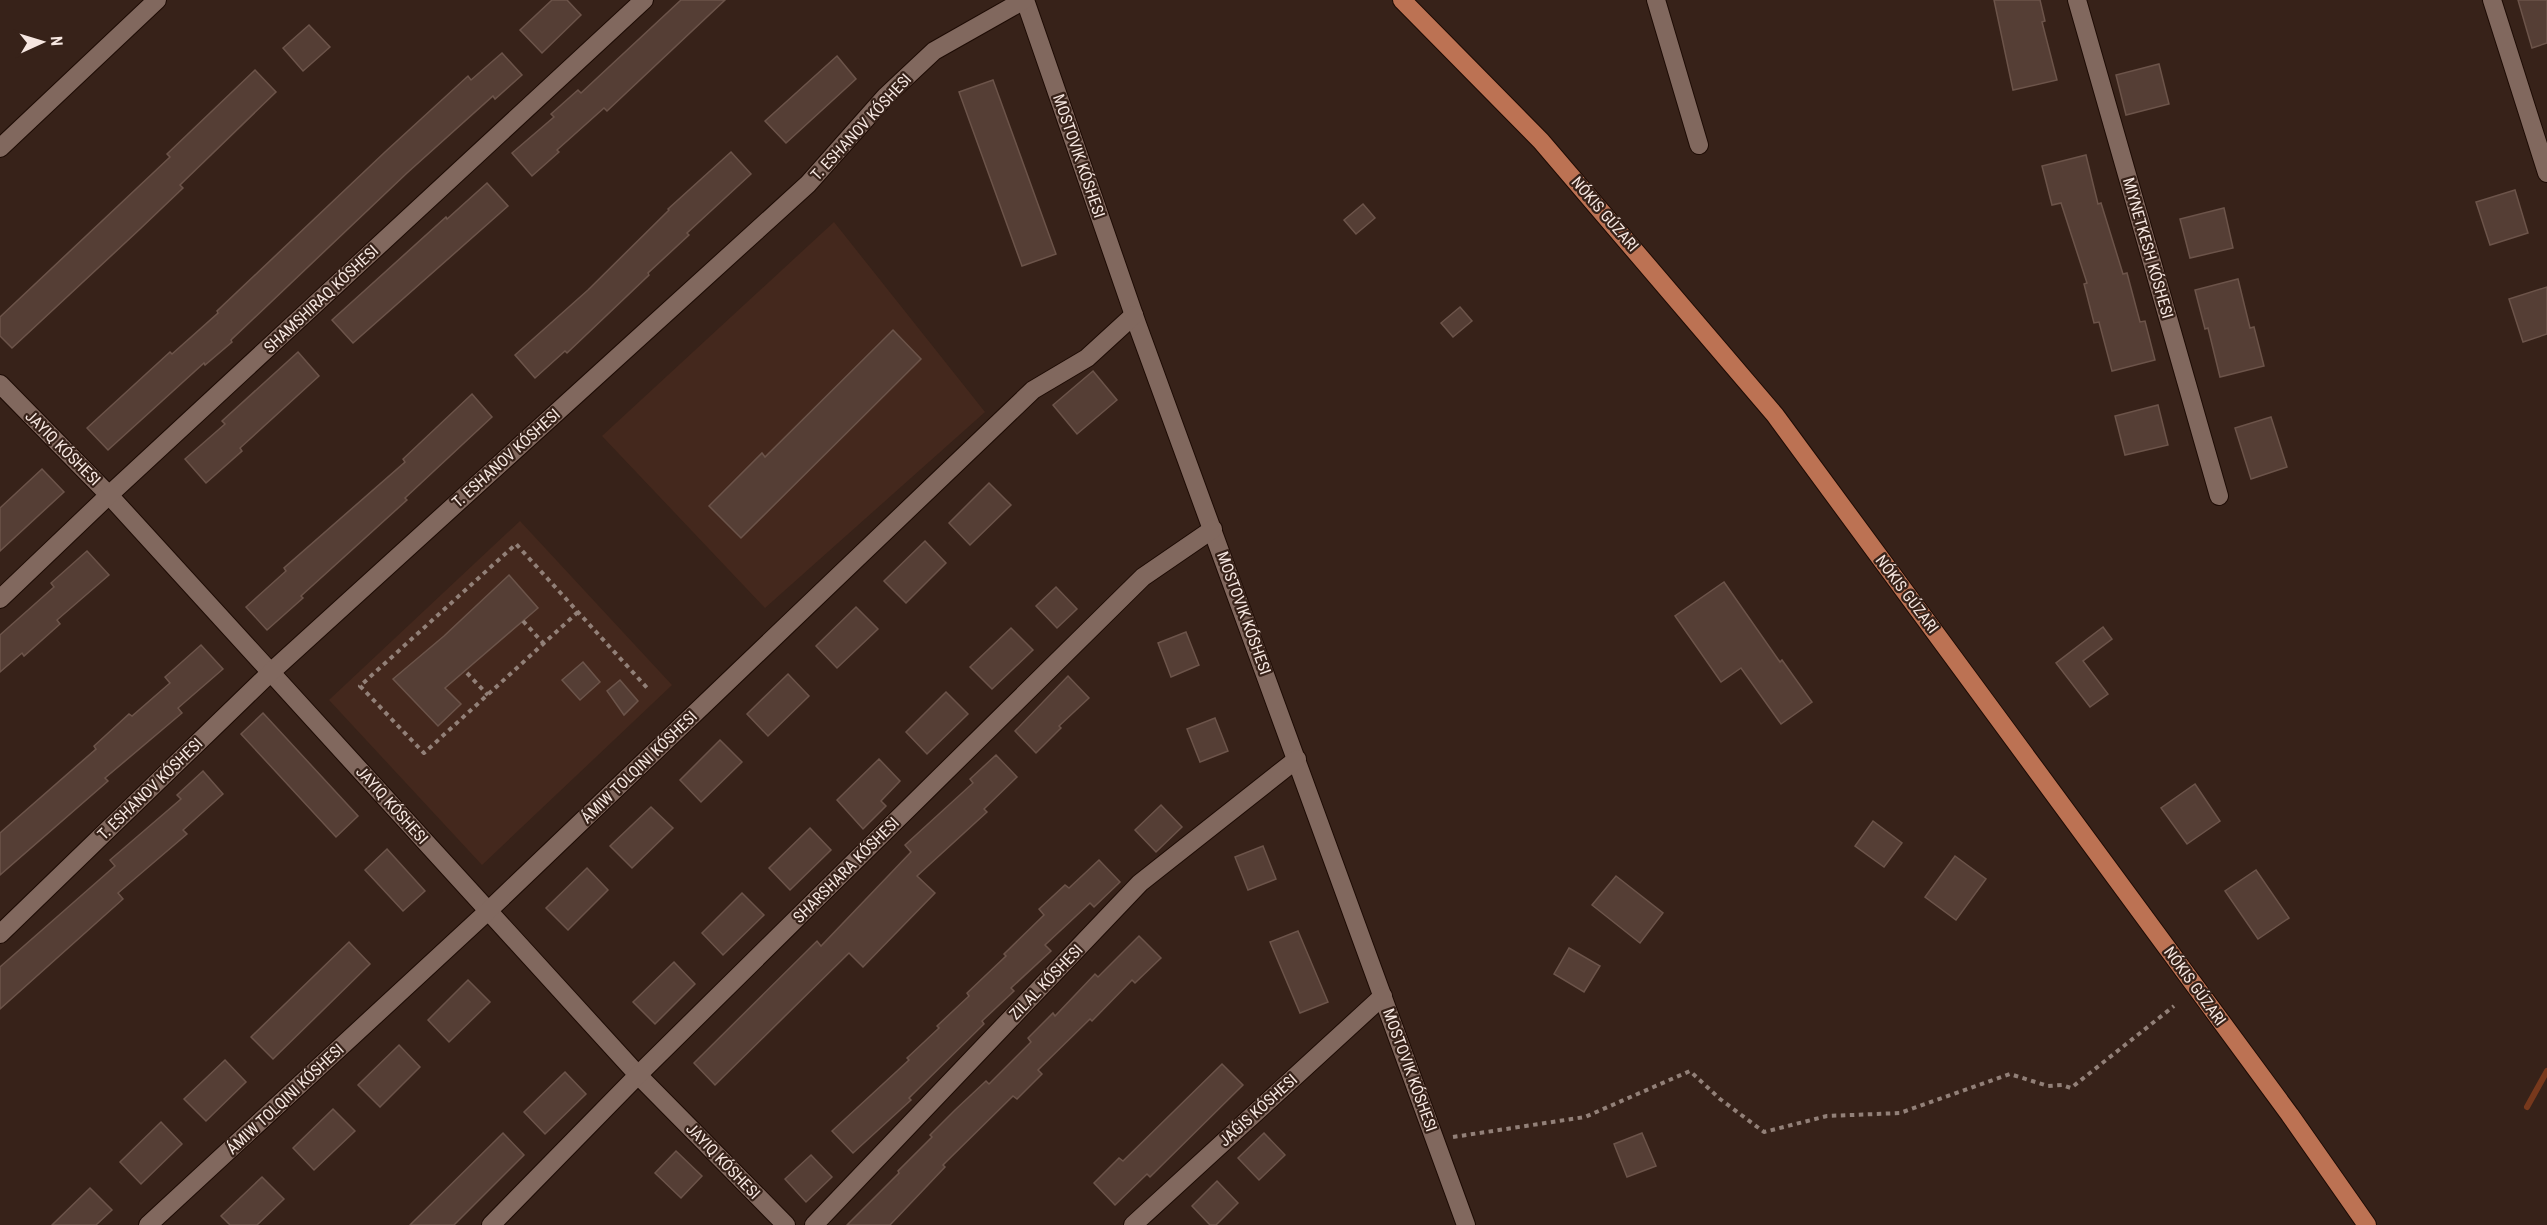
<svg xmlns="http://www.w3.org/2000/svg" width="2547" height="1225" viewBox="0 0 2547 1225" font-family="'Roboto Condensed',sans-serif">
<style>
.built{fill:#44281d}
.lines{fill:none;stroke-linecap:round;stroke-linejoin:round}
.stream{stroke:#77381c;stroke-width:6}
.building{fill:#553e35;stroke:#6c544a;stroke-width:1.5}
.minor-casing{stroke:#1d0b04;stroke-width:20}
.tertiary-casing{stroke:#1d0b04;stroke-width:20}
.primary-casing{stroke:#1d0b04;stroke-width:20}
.path{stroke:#928078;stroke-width:4;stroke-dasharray:4.5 4.5;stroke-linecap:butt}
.minor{stroke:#81685e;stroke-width:18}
.tertiary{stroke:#81685e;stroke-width:18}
.primary{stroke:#bc7253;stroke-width:18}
.labels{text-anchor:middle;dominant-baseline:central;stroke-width:4.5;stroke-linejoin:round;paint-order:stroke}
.street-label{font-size:16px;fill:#f6e7e1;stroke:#372219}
</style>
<rect width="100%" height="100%" fill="#372219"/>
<!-- built -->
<g class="built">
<polygon points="834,222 985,412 765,608 602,436"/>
<polygon points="520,521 672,685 482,865 329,700"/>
</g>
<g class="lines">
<!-- stream -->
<polyline class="stream" points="2527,1107 2547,1071"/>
</g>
<!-- building -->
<g class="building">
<polygon points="552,0 567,0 581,15 542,53 520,30"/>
<polygon points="681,0 725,0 607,111 604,108 557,150 559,152 532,176 512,153 554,117 551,114 578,90 581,93"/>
<polygon points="1994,0 2040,0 2045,21 2042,22 2057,80 2013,90"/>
<polygon points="2518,0 2547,0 2547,43 2532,48"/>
<polygon points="309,25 330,47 303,71 283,48"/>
<polygon points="502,53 522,75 495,99 493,96 407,173 231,340 232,342 205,365 204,363 108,450 87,428 170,352 172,354 218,313 217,311 385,152 468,76 471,80"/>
<polygon points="837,56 856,79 786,143 765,121"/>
<polygon points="2159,64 2169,104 2126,115 2116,75"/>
<polygon points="255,70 276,92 180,185 183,188 140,229 12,348 0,336 0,317 170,157 167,154"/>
<polygon points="993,80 1056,254 1022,266 959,92"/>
<polygon points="731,152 751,174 687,233 689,235 648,273 649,275 567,353 565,351 535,378 515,355 588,290 669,210 668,209"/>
<polygon points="2086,155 2098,204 2101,203 2123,274 2127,273 2140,322 2145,321 2155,360 2112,371 2099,322 2094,323 2084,284 2087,283 2061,203 2052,205 2042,166"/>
<polygon points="487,183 508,206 353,343 332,320 446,217 447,219"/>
<polygon points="2515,190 2528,233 2490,245 2476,202"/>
<polygon points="1363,204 1375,218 1356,234 1344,220"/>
<polygon points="2224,208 2233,248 2190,258 2180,219"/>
<polygon points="2238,279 2250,328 2254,327 2264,366 2220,377 2208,328 2205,329 2195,290"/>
<polygon points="2547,287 2547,334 2523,342 2509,299"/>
<polygon points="1460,307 1472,321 1453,337 1441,323"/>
<polygon points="893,330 921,359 741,538 709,506 762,453 765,457"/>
<polygon points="298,352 319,376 240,448 242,451 206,483 185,459 225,424 222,421"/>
<polygon points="1093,371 1117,400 1077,434 1053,405"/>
<polygon points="472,394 492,417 405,498 407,500 301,596 303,598 267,630 246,607 286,571 284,568 405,462 403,459"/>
<polygon points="2158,405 2168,445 2125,455 2115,416"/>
<polygon points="2271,417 2287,467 2251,479 2235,428"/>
<polygon points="42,469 64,492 0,551 0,508"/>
<polygon points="989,483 1011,505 970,545 949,523"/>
<polygon points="925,541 946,563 906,603 884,581"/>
<polygon points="87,551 109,575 57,620 60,624 24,656 22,653 0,672 0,635 54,587 51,583"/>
<polygon points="509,575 538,608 445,688 461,704 438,726 393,679 444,636"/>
<polygon points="1724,582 1780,662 1782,660 1812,702 1781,724 1741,668 1721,682 1675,616"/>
<polygon points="1056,587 1077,609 1057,628 1036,606"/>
<polygon points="856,607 878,629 837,668 816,646"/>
<polygon points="2103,627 2112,639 2083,661 2108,694 2090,707 2056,663"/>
<polygon points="1011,628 1033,650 992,689 970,667"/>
<polygon points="1186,632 1199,665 1171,677 1158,643"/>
<polygon points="201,645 223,669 178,708 182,713 105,778 108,781 0,875 0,833 96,749 94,746 129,714 132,716 170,683 165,677"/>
<polygon points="583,662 600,682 580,700 562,680"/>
<polygon points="788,674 809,696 768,736 747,714"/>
<polygon points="1068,676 1089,698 1059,726 1061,728 1036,753 1015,731"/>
<polygon points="620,680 638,701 624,715 607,691"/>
<polygon points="946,692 968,714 927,754 906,732"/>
<polygon points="263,713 358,816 336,837 241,734"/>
<polygon points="1215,718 1228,751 1200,762 1187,729"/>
<polygon points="720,740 742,762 701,802 680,780"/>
<polygon points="996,755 1017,777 984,809 987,812 917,876 935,893 863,967 849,953 715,1085 694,1063 817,941 821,946 911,852 905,845 973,783 970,779"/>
<polygon points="879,759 900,781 881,801 886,806 863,829 837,800"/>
<polygon points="203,771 223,794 183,830 187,834 118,893 123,899 0,1009 0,967 115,866 110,860 181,799 177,795"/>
<polygon points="2195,784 2220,821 2187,844 2161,808"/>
<polygon points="1161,805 1182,827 1156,852 1135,830"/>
<polygon points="651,807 673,828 632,868 610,846"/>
<polygon points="1873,821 1902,843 1884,867 1855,846"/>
<polygon points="810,828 831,850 790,890 769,868"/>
<polygon points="1263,846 1276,879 1248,890 1235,857"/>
<polygon points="387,849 425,891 403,911 365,870"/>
<polygon points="1955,856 1986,879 1956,920 1925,897"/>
<polygon points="1099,860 1120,882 1094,907 1090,903 1045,945 1051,951 1011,988 1014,991 982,1021 984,1024 909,1098 911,1100 853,1153 832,1131 909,1060 907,1058 939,1028 937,1026 969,996 967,993 1006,956 1004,954 1044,915 1039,909 1065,885 1069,888"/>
<polygon points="587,868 608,890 568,930 546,908"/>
<polygon points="2256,870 2289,918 2258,939 2225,891"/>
<polygon points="1616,876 1663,913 1640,943 1592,905"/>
<polygon points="742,893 764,915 723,955 702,933"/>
<polygon points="1298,931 1328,1002 1300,1013 1270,942"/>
<polygon points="1139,936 1161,958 1135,983 1132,980 1092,1021 1090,1019 1038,1070 1042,1074 1017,1099 1013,1096 943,1165 945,1167 890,1225 847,1225 899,1173 898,1171 932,1137 930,1135 955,1110 986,1081 989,1084 1031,1042 1028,1038 1053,1013 1055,1016 1095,974 1098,977"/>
<polygon points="349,942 370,964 273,1059 251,1037"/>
<polygon points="1569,948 1600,966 1584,992 1554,974"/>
<polygon points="674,962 695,984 655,1024 633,1002"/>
<polygon points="468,980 490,1002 449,1042 428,1020"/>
<polygon points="399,1045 420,1067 380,1107 358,1085"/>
<polygon points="225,1060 246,1082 206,1121 184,1099"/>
<polygon points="1222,1064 1243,1085 1150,1177 1147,1174 1115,1205 1094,1183 1119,1158 1123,1161"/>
<polygon points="565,1072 586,1094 545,1134 524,1112"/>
<polygon points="333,1109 355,1131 314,1170 293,1148"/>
<polygon points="161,1122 182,1144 141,1184 120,1162"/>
<polygon points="503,1133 524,1155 454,1225 410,1225"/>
<polygon points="1264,1133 1285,1155 1259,1180 1238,1158"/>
<polygon points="1642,1133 1656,1166 1627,1177 1614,1144"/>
<polygon points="676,1151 702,1176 681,1198 655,1173"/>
<polygon points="811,1155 832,1177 806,1202 785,1179"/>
<polygon points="262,1177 284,1199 257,1225 230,1225 221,1216"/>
<polygon points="1217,1181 1238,1203 1216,1225 1210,1225 1192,1206"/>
<polygon points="90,1188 112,1210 96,1225 52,1225"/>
</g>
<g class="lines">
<defs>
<g id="minor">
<polyline points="1025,0 1137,324 1466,1225"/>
<polyline points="1656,0 1699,145"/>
<polyline points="2077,0 2219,496"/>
<polyline points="2492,0 2547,173"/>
<polyline points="0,384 109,495 638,1075 786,1225"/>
<polyline points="0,599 109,495 644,0"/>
<polyline points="0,934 271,672 808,184 886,96 934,51 1024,0"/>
<polyline points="148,1225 488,911 1033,390 1087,358 1134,315"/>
<polyline points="491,1225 638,1075 1143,577 1213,529"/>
<polyline points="814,1225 1140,883 1297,759"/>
<polyline points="1133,1225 1383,996"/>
</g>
<polyline id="tertiary" points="0,148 157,0"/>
<polyline id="primary" points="1402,0 1541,141 1775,415 2290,1115 2367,1225"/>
</defs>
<!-- minor casing -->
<use href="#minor" class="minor-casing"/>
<!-- tertiary casing -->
<use href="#tertiary" class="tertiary-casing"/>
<!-- primary casing -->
<use href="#primary" class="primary-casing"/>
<!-- path -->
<g class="path">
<polyline points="578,612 424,753 360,686 516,544 649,690"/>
<polyline points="523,621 544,644"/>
<polyline points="467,673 488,695"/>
<polyline points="1453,1137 1585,1117 1690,1071 1720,1099 1764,1132 1827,1116 1900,1113 2010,1074 2048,1086 2062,1085 2071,1088 2174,1006"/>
</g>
<!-- minor -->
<use href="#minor" class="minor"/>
<!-- tertiary -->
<use href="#tertiary" class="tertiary"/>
<!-- primary -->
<use href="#primary" class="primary"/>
</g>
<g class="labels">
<!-- street labels -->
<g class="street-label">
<text transform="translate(861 127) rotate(-47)">T. ESHANOV KÓSHESI</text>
<text transform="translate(1079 156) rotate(71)">MOSTOVIK KÓSHESI</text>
<text transform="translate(1605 214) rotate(49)">NÓKIS GÚZARI</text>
<text transform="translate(2148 248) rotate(74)">MIYNETKESH KÓSHESI</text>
<text transform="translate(321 299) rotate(-43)">SHAMSHIRAQ KÓSHESI</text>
<text transform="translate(63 448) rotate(45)">JAYIQ KÓSHESI</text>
<text transform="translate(506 458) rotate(-42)">T. ESHANOV KÓSHESI</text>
<text transform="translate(1907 594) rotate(53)">NÓKIS GÚZARI</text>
<text transform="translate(1244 613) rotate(70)">MOSTOVIK KÓSHESI</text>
<text transform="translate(639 767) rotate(-44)">ÁMIW TOLQINI KÓSHESI</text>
<text transform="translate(150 789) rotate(-44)">T. ESHANOV KÓSHESI</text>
<text transform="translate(392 805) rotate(48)">JAYIQ KÓSHESI</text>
<text transform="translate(846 870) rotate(-45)">SHARSHARA KÓSHESI</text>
<text transform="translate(1046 982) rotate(-46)">ZILAL KÓSHESI</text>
<text transform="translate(2195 986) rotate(54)">NÓKIS GÚZARI</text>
<text transform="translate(1410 1070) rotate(70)">MOSTOVIK KÓSHESI</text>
<text transform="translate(285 1099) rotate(-43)">ÁMIW TOLQINI KÓSHESI</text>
<text transform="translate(1258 1110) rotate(-42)">JAǴIS KÓSHESI</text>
<text transform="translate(723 1161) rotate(46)">JAYIQ KÓSHESI</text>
</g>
</g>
<!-- north arrow -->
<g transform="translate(42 42) rotate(86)" stroke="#372219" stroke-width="4.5" paint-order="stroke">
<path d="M0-4.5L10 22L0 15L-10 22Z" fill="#f6e7e1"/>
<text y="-9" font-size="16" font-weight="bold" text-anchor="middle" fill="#f6e7e1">N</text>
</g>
</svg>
